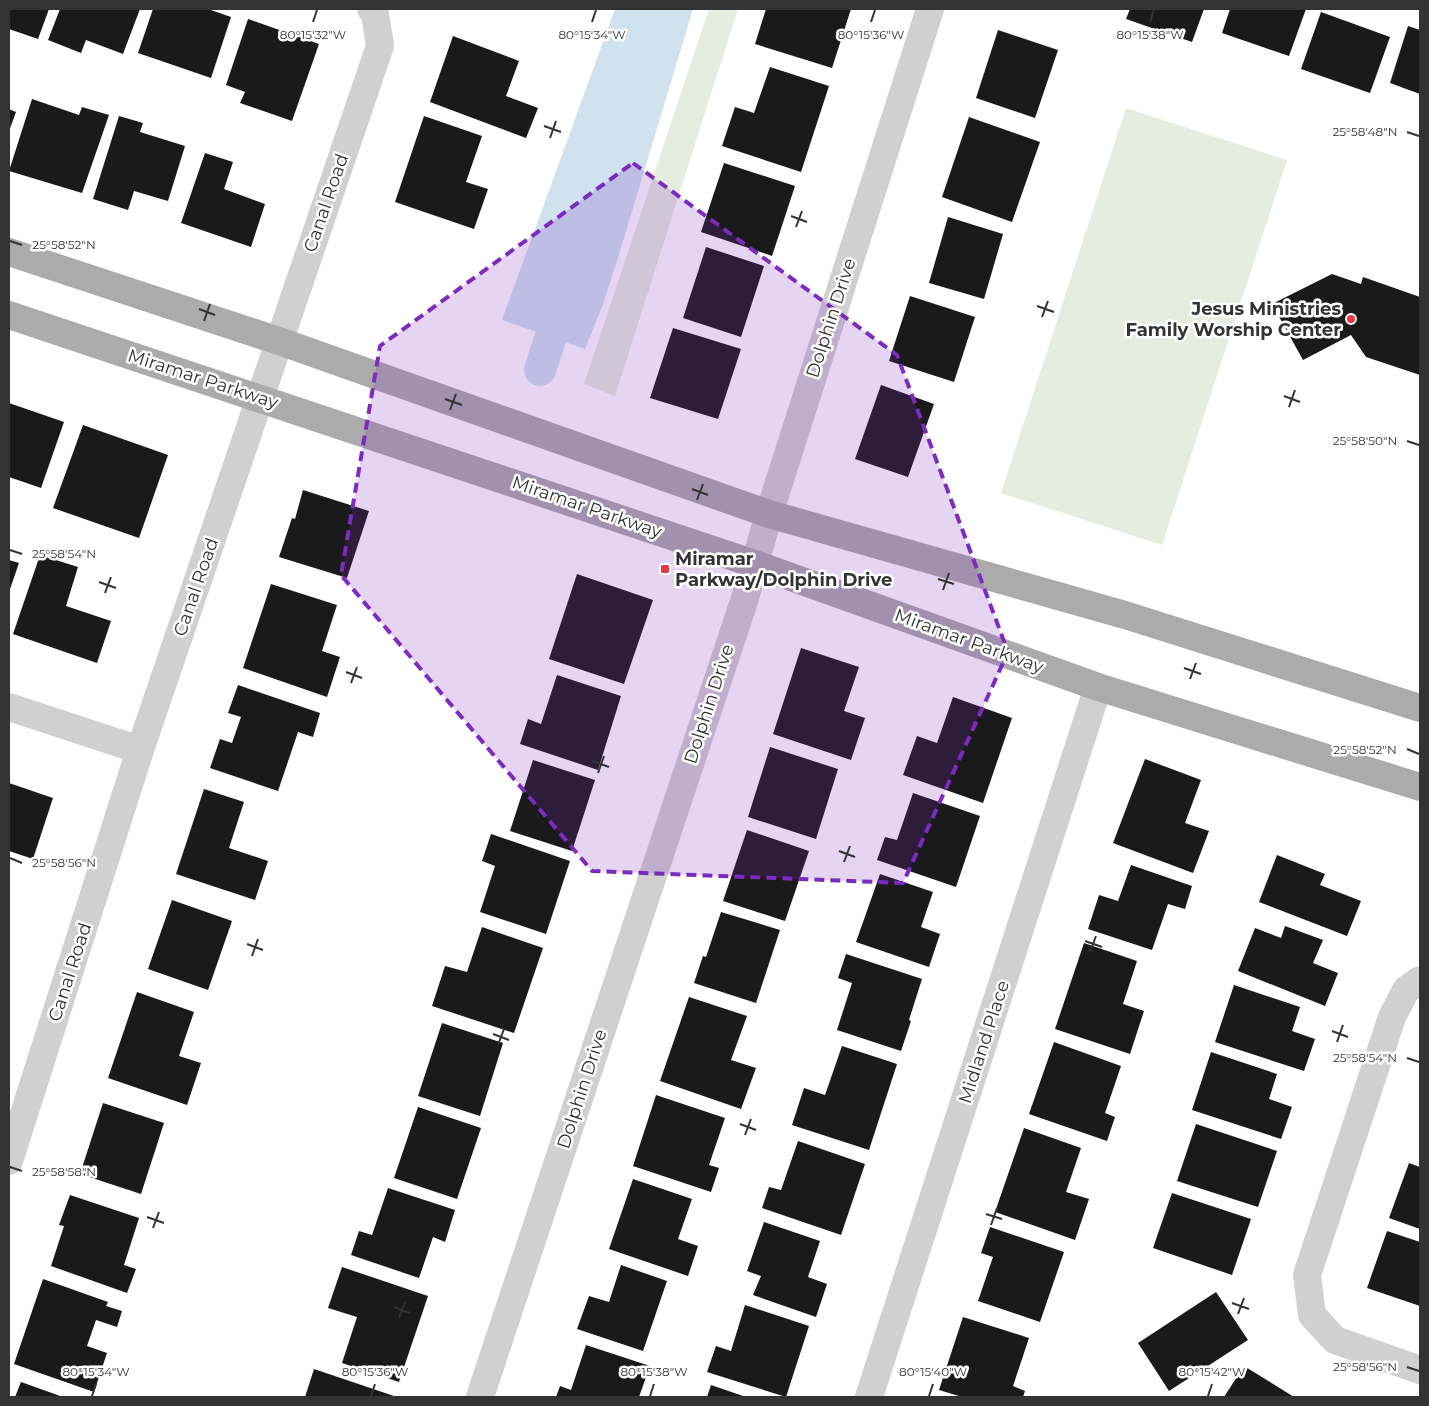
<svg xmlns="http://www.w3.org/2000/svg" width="1429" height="1406" viewBox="0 0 1429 1406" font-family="Montserrat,sans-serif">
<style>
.green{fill:#e6ecdf}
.water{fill:#cfe2ee}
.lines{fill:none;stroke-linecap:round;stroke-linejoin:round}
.canal{stroke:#cfe2ee;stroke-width:32}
.building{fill:#1a1a1a}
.minor{stroke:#d0d0d0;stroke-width:28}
.major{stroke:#ababab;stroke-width:28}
.marked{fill:#7b2cbf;fill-opacity:0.2;stroke:#7b2cbf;stroke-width:4;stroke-dasharray:10 6;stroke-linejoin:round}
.ticks{fill:none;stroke:#333;stroke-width:2}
.poi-dot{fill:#e63946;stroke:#fff;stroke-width:2}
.labels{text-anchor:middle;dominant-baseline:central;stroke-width:5;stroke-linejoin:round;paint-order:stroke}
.street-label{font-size:18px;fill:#333;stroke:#fff}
.poi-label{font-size:18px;font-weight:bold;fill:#333;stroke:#fff;text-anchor:end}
.ticks-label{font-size:12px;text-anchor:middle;fill:#333;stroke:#fff;stroke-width:5;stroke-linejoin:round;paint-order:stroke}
</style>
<rect width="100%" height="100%" fill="#fff"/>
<!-- green -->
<g class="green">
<polygon points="709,9 738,9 615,396 584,384"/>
<polygon points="1126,108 1287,160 1162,545 1001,493"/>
</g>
<!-- water -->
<polygon class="water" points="615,9 693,9 617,261 602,307 585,349 502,320"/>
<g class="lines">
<!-- canal -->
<polyline class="canal" points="540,370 564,296"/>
</g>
<!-- building -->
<g class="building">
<polygon points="9,9 49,9 38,39 9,29"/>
<polygon points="60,9 140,9 123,54 86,40 81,53 48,40"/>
<polygon points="153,9 208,9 231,17 211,78 138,53"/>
<polygon points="766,9 851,9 832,68 755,44"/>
<polygon points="1130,9 1204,9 1192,42 1126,19"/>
<polygon points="1230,9 1306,9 1289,56 1222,33"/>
<polygon points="1321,12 1390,37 1370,93 1301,69"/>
<polygon points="248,19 319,44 292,121 240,103 245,92 226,85"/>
<polygon points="1408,26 1420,30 1420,94 1390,83"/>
<polygon points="998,30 1058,50 1035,118 976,98"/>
<polygon points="453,36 519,61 506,96 538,108 526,138 430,102"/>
<polygon points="770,67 829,86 801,172 722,146 735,107 754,113"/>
<polygon points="32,99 79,115 82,107 109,115 82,193 9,171"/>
<polygon points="9,109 16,112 9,131"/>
<polygon points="119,116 143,123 140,132 185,146 168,201 134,191 128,210 93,199"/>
<polygon points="424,116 482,136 466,182 488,189 474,229 395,202"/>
<polygon points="969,117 1040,142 1012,222 942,197"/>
<polygon points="205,153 233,162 224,189 265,204 251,247 181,223"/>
<polygon points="724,163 795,186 772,256 701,232"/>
<polygon points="948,217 1003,234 984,299 929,283"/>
<polygon points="706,247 764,266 741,337 683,318"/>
<polygon points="1332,274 1361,284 1363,277 1420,297 1420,375 1366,357 1351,335 1303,360 1272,304"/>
<polygon points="910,296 975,317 954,382 889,361"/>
<polygon points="673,328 741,349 718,419 650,398"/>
<polygon points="881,385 934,404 908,477 855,459"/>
<polygon points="9,403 64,422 41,488 9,477"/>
<polygon points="83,425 168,455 139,538 53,508"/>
<polygon points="303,490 369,511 347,578 279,557 292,518 295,519"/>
<polygon points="40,555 78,567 66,606 111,621 97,663 13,634"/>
<polygon points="9,560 19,563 9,592"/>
<polygon points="577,574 653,600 624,684 549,659"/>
<polygon points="271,584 337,605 322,651 340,657 327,697 243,668"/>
<polygon points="801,648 859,667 844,711 865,718 851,760 773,734"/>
<polygon points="557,675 621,696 598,770 520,744 528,719 541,724"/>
<polygon points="238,685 320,713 313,737 298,732 278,791 210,768 220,739 232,743 241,717 228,713"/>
<polygon points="953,697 1012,718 983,803 903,775 917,736 937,743"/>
<polygon points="770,747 838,769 816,839 748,817"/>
<polygon points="1145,759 1201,780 1185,823 1209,831 1193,873 1113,843"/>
<polygon points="533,760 595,780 572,851 510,831"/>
<polygon points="9,783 53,798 33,859 9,851"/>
<polygon points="204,789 244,802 229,848 268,861 255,900 176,874"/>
<polygon points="913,793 980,816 956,887 877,860 885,837 897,840"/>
<polygon points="747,830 809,851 785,921 723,901"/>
<polygon points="491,834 570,861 546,934 480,912 495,866 482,861"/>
<polygon points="1277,855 1325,874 1320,885 1361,901 1347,936 1259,902"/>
<polygon points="1131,865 1192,886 1185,909 1168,904 1152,950 1088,929 1099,895 1118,901"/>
<polygon points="880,874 933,892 921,927 940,934 929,967 856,942"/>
<polygon points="172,900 232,921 208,990 148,969"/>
<polygon points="721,912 780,930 756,1003 694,983 703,956 706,957"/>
<polygon points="1285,926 1323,940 1313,963 1338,973 1325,1006 1238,971 1255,928 1281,938"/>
<polygon points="482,927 543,948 514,1033 432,1006 445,966 467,972"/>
<polygon points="1084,943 1137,961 1123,1004 1144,1011 1130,1054 1055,1029"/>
<polygon points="846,954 922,979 909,1020 911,1021 901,1051 837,1030 852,983 838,978"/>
<polygon points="1234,985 1300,1007 1292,1031 1315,1039 1304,1071 1215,1042"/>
<polygon points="137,992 194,1012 179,1056 201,1063 187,1105 108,1078"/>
<polygon points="689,997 747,1016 731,1060 756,1068 741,1109 660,1081"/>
<polygon points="442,1023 503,1043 480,1116 418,1096"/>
<polygon points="1054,1042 1121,1066 1105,1113 1115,1117 1107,1141 1029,1114"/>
<polygon points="842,1046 897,1064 869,1150 792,1125 804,1088 825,1095"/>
<polygon points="1211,1052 1277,1074 1269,1099 1292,1107 1281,1139 1192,1110"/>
<polygon points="656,1095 725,1118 709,1165 719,1168 711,1192 633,1166"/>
<polygon points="103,1103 164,1123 141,1194 80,1174"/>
<polygon points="418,1107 481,1128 457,1199 394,1178"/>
<polygon points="1196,1124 1277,1151 1258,1207 1177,1181"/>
<polygon points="1024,1128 1081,1148 1066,1192 1089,1199 1075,1240 995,1212"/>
<polygon points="798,1141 865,1164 841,1235 762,1208 769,1187 781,1190"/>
<polygon points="1409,1163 1420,1167 1420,1229 1389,1218"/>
<polygon points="633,1179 692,1199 678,1239 698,1246 688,1276 609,1249"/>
<polygon points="388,1188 455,1210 445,1242 433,1237 419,1278 351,1255 359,1231 372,1235"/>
<polygon points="1172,1193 1251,1219 1232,1275 1153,1248"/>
<polygon points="70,1195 139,1218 124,1265 136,1269 127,1293 51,1266 64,1226 59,1225"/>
<polygon points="764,1222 820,1241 808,1277 827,1284 816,1317 753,1295 761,1276 747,1271"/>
<polygon points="990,1227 1064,1252 1040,1322 978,1301 993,1257 981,1253"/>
<polygon points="1387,1231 1420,1242 1420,1306 1367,1288"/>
<polygon points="621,1265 667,1281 643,1351 577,1329 589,1296 609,1302"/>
<polygon points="342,1267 428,1296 399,1382 342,1363 357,1317 328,1308"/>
<polygon points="43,1279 108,1302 106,1306 122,1311 117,1327 96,1320 87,1346 107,1353 94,1392 14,1364"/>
<polygon points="1216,1292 1248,1340 1169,1391 1138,1343"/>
<polygon points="745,1305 809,1326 786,1397 707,1372 716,1346 731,1351"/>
<polygon points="963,1317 1029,1338 1013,1386 1025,1391 1023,1397 962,1397 939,1390"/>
<polygon points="586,1345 650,1366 639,1397 556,1397 560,1386 571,1390"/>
<polygon points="1244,1366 1294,1397 1224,1397"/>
<polygon points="314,1369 397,1397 305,1397"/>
<polygon points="21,1382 63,1397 15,1397"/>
<polygon points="711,1385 746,1397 707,1397"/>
</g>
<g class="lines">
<!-- minor -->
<g class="minor">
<polyline points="9,707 140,750"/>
<polyline points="1420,980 1406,990 1392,1017 1307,1275 1312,1315 1335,1340 1420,1370"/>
<polyline points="9,1161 140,750 380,46 375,14 371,9"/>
<polyline points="480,1397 745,598 769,514 930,9"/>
<polyline points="869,1397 1098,687"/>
</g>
<!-- major -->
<g class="major">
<polyline points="9,252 279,341 769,514 1125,615 1420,708"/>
<polyline points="9,315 755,564 1098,687 1420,787"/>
</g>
</g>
<!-- marked area -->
<path class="marked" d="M633,163L897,355L1008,652L903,883L592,871L341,575L380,346Z"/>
<!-- ticks -->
<path class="ticks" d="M313,22L317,10M592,22L596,10M871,22L875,10M1150,22L1154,10M544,126L561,132M1407,132L1419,136M550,138L556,121M791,216L807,222M796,227L802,211M10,241L22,245M1037,306L1054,312M199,309L215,315M1042,317L1048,301M204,321L210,304M1284,396L1300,402M445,399L462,405M1289,407L1295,390M450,410L456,394M1407,441L1419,445M692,489L708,495M697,500L703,484M10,550L22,554M938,579L954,584M99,582L116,588M943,590L949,573M105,593L111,577M1184,668L1201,674M346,672L362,678M1190,679L1196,663M351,683L357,667M1407,749L1419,754M592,761L609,767M598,773L604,756M839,851L855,857M10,858L22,863M844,862L850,846M1085,941L1102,947M247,944L263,950M1090,952L1096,936M252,956L258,939M1332,1031L1348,1037M493,1034L509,1040M1337,1042L1343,1025M498,1045L504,1029M1407,1058L1419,1062M740,1124L756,1130M745,1135L751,1119M10,1167L22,1171M986,1214L1002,1219M147,1217L164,1223M991,1225L997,1208M153,1228L159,1212M1232,1303L1249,1309M394,1307L410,1313M1238,1314L1244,1298M399,1318L405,1302M1407,1367L1419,1371M92,1396L96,1384M371,1396L375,1384M650,1396L654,1384M929,1396L933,1384M1208,1396L1212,1384"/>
<!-- markers -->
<g class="poi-dot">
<circle cx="1351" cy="319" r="5"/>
<rect x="660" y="564" width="10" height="10" rx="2.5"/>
</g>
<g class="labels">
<!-- street labels -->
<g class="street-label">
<text transform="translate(326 203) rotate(-71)">Canal Road</text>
<text transform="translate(831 318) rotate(-72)">Dolphin Drive</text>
<text transform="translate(203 379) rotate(18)">Miramar Parkway</text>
<text transform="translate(587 507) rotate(19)">Miramar Parkway</text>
<text transform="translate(196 587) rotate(-71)">Canal Road</text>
<text transform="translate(969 641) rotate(20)">Miramar Parkway</text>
<text transform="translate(709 704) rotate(-72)">Dolphin Drive</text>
<text transform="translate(70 972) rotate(-72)">Canal Road</text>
<text transform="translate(984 1042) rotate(-72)">Midland Place</text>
<text transform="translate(582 1089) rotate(-72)">Dolphin Drive</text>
</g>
<!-- poi labels -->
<g class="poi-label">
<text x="1341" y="309">Jesus Ministries<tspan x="1341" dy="21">Family Worship Center</tspan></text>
<text x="675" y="559" text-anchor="start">Miramar<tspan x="675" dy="21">Parkway/Dolphin Drive</tspan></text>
</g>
</g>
<g class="ticks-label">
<text x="313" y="39">80°15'32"W</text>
<text x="592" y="39">80°15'34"W</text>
<text x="871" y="39">80°15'36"W</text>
<text x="1150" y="39">80°15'38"W</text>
<text x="1365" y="136">25°58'48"N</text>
<text x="64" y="249">25°58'52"N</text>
<text x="1365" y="445">25°58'50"N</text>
<text x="64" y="558">25°58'54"N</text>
<text x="1365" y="754">25°58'52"N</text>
<text x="64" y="867">25°58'56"N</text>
<text x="1365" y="1062">25°58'54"N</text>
<text x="64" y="1176">25°58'58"N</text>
<text x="1365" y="1371">25°58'56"N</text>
<text x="96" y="1376">80°15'34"W</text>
<text x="375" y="1376">80°15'36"W</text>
<text x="654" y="1376">80°15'38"W</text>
<text x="933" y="1376">80°15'40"W</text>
<text x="1212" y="1376">80°15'42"W</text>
</g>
<!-- border -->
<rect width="1429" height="1406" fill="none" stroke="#333333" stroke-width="20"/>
</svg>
